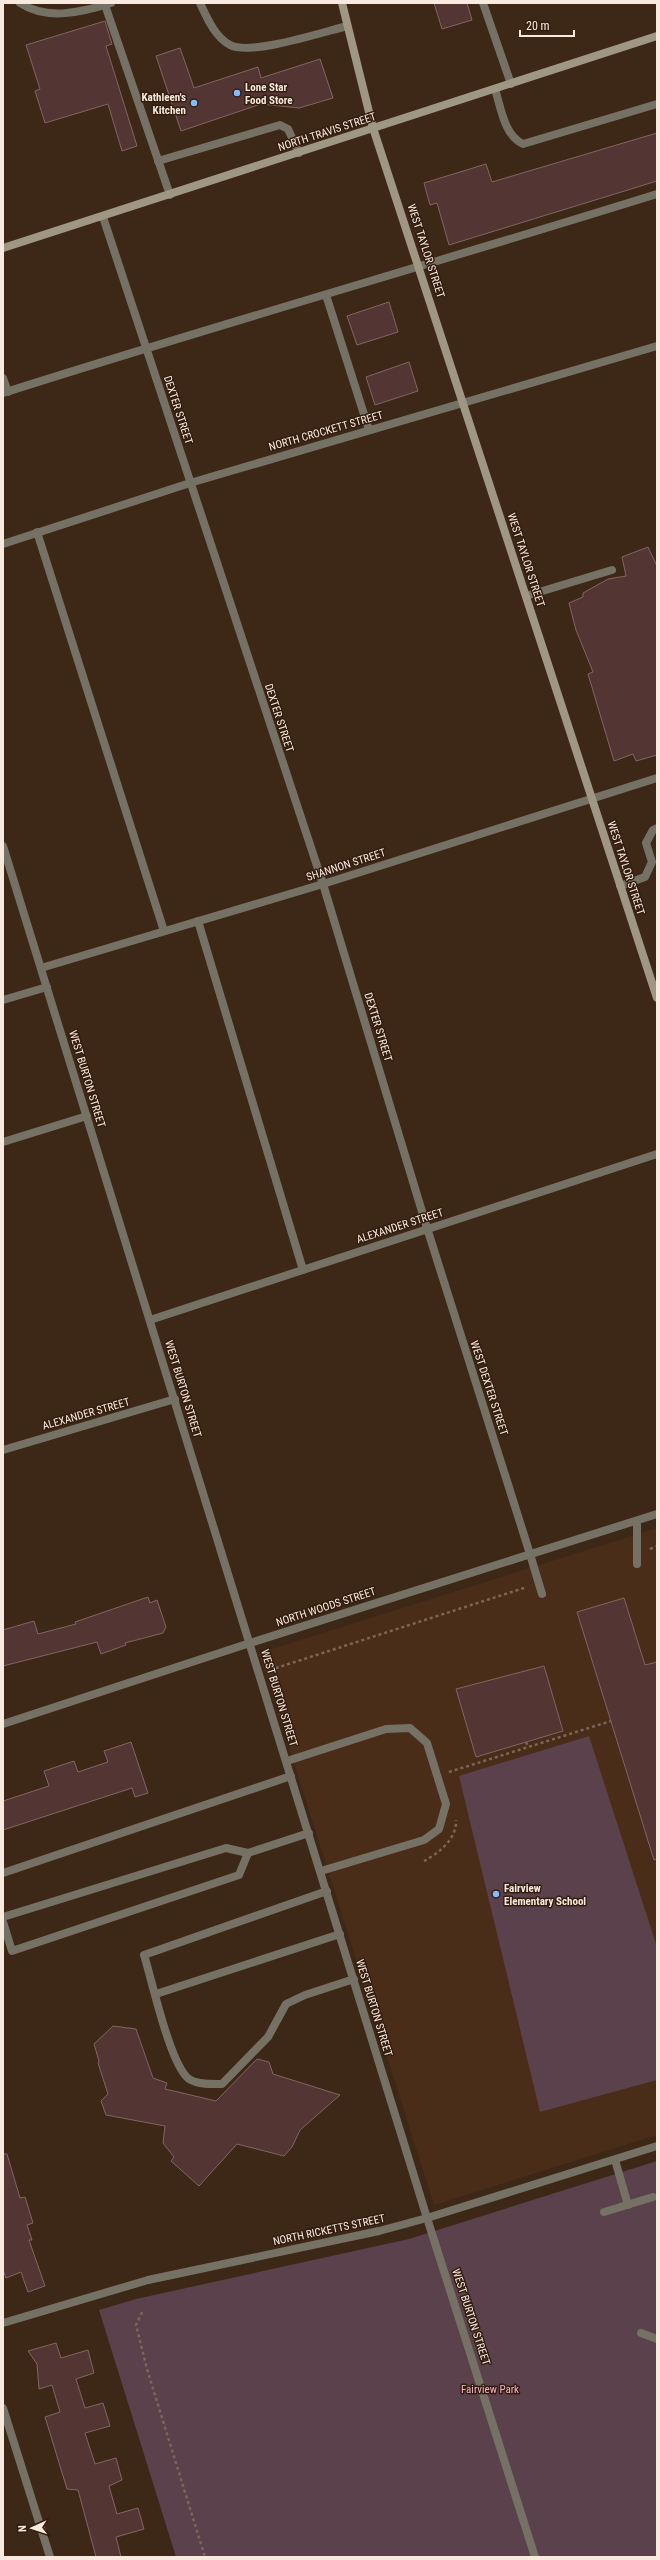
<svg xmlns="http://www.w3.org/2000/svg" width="660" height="2560" viewBox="0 0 660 2560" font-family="'Roboto Condensed',sans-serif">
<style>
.built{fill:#492d19}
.green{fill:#5a414c}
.building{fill:#533634;stroke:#846462}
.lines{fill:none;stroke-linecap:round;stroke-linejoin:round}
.path{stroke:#7b6759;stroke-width:2.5;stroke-dasharray:3 3;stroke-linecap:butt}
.service{stroke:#767165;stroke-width:8}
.minor{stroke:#767165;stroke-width:8}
.tertiary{stroke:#767165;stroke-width:8}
.secondary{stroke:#9f9784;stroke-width:8}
.poi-dot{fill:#83bcfb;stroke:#331d0e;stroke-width:1.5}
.labels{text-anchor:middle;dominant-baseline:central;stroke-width:3;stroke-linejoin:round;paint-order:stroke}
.poi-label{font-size:11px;font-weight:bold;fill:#f9eae0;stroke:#331d0e;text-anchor:start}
.street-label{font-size:11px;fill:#f9eae0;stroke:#331d0e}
.park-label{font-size:11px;fill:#f7b1d0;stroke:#331d0e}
</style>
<rect width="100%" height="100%" fill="#3d2717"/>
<!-- built -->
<polygon class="built" points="657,1528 657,2135 434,2205 259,1653"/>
<!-- green -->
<g class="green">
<polygon points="589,1736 657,1947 657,2080 540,2112 459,1776"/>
<polygon points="657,2161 657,2557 176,2557 99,2310 136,2299 409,2239"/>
</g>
<!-- building -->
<g class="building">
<polygon points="434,3 467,3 472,20 442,29"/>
<polygon points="105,21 112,44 106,46 137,146 122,151 108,104 45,123 35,91 40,89 26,45"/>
<polygon points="180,48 194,88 258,67 261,78 320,59 333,98 299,108 261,104 181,131 156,56"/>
<polygon points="657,133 657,181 449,245 437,203 430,205 424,183 486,164 492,182"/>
<polygon points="389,302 398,332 357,345 347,316"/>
<polygon points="409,362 418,391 375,405 366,377"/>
<polygon points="648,547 657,566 657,755 636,761 633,754 614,761 588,674 593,672 576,630 569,603 583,597 583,593 608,579 626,576 622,557"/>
<polygon points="148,1597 150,1603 157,1600 166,1627 163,1633 125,1643 126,1645 101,1654 97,1642 3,1666 3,1630 34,1621 38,1634 76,1624 75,1622"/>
<polygon points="624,1598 645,1665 657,1662 657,1859 654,1860 577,1612"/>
<polygon points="544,1666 563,1731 476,1757 456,1689"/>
<polygon points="131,1742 148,1793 135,1797 132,1788 3,1830 3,1801 49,1786 44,1771 74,1761 78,1772 108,1762 104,1751"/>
<polygon points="113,2026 136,2029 153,2078 167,2083 165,2089 216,2101 257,2059 269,2062 273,2074 340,2095 300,2130 292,2147 284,2156 237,2144 199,2186 171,2161 174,2157 163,2143 165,2126 106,2115 101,2101 108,2094 98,2063 99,2061 94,2044"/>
<polygon points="3,2154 7,2154 20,2198 25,2197 33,2223 27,2225 32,2240 29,2240 45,2286 28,2292 21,2272 6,2278 3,2270"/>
<polygon points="56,2343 61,2358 88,2350 94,2373 76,2379 85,2408 103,2403 110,2426 85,2433 95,2464 116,2458 122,2480 109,2486 117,2514 138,2508 144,2529 116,2537 121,2557 96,2557 78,2490 67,2489 53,2443 45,2417 60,2412 52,2385 39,2389 37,2364 28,2351"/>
</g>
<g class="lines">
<!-- path -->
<g class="path">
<polyline points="650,1549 657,1546"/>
<polyline points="270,1670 527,1587"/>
<polyline points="526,1742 528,1747"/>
<polyline points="449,1772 611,1721"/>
<path d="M424,1861C439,1853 457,1839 456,1820"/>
<polyline points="142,2312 136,2325 147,2369 205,2557"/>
</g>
<!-- service -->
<g class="service">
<path d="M20,3C47,21 83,12 111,3"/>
<path d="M200,3C207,18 215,37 230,45C250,56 323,32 347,26"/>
<polyline points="483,3 511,84"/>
<polyline points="105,5 170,195"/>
<path d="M495,89C501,108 504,135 523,144L657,104"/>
<polyline points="158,161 280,125 288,129 299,153"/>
<polyline points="326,295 369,430"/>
<polyline points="3,378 8,392"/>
<path d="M3,393C220,324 439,262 657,194"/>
<polyline points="37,532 164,931"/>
<polyline points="526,596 612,570"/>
<polyline points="620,886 645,877 652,862 646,843 653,830 657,828"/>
<polyline points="198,921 303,1270"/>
<polyline points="3,1000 47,987"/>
<polyline points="637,1521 637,1564"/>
<polyline points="530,1554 542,1594"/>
<polyline points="287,1761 386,1729 410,1728 427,1743 446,1804 439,1829 424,1840 321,1871"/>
<polyline points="3,1873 291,1776"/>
<path d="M327,1891L144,1955C152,1980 170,2065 189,2079C198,2085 212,2084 222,2084L268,2037L286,2004L305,1995L354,1979"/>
<polyline points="3,1917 226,1848 248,1853"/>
<polyline points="3,1922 12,1951 239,1875 248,1853 309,1833"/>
<polyline points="156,1994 340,1934"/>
<polyline points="615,2160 628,2205"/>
<polyline points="604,2212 653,2197"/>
<polyline points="641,2333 657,2339"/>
</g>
<!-- minor -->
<g class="minor">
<polyline points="103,217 323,884 427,1228 530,1554"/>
<polyline points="3,544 190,483 657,346"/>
<polyline points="3,846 427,2218 535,2557"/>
<polyline points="41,968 323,884 657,778"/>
<polyline points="3,1142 87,1116"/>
<polyline points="150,1320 657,1154"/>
<polyline points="3,1450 175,1399"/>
<polyline points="3,1724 250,1643 657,1514"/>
<polyline points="3,2408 50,2557"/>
</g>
<!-- tertiary -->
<polyline class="tertiary" points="3,2323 148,2280 379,2231 427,2218 657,2146"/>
<!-- secondary -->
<g class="secondary">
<polyline points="342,3 373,128 657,998"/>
<polyline points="3,248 657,36"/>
</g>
</g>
<!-- markers -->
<g class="poi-dot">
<circle cx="237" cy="93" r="4"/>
<circle cx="194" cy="103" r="4"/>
<circle cx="496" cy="1894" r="4"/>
</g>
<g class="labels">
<!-- poi labels -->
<g class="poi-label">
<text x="245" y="87">Lone Star<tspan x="245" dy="13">Food Store</tspan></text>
<text x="186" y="97" text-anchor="end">Kathleen's<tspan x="186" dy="13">Kitchen</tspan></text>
<text x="504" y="1888">Fairview<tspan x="504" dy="13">Elementary School</tspan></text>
</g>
<!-- street labels -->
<g class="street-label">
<text transform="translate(327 132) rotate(-18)">NORTH TRAVIS STREET</text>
<text transform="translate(426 251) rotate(72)">WEST TAYLOR STREET</text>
<text transform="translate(178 410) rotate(72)">DEXTER STREET</text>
<text transform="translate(326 431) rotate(-16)">NORTH CROCKETT STREET</text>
<text transform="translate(526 560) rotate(72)">WEST TAYLOR STREET</text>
<text transform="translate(279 718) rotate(72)">DEXTER STREET</text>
<text transform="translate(346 865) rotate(-18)">SHANNON STREET</text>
<text transform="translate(626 868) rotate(72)">WEST TAYLOR STREET</text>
<text transform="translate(378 1027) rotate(73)">DEXTER STREET</text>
<text transform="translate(87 1079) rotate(73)">WEST BURTON STREET</text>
<text transform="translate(400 1226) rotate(-18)">ALEXANDER STREET</text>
<text transform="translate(489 1388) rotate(72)">WEST DEXTER STREET</text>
<text transform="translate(183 1389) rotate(73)">WEST BURTON STREET</text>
<text transform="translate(86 1414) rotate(-16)">ALEXANDER STREET</text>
<text transform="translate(326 1607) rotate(-18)">NORTH WOODS STREET</text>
<text transform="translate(279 1698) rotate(73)">WEST BURTON STREET</text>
<text transform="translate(374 2008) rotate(73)">WEST BURTON STREET</text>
<text transform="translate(329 2230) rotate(-12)">NORTH RICKETTS STREET</text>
<text transform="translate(471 2317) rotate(72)">WEST BURTON STREET</text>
</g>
<!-- park labels -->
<g class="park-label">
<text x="490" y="2389">Fairview Park</text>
</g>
</g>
<!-- border -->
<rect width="660" height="2560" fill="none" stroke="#f9eae0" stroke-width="8"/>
<!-- north arrow -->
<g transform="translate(32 2528) rotate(267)" stroke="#331d0e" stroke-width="3" paint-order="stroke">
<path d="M0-3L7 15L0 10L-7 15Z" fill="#f9eae0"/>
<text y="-6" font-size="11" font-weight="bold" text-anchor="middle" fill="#f9eae0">N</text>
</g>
<!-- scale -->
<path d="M520 30v6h54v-6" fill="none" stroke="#f9eae0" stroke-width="2"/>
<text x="526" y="30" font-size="12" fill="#f9eae0" stroke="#331d0e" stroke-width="3" paint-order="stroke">20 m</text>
</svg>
